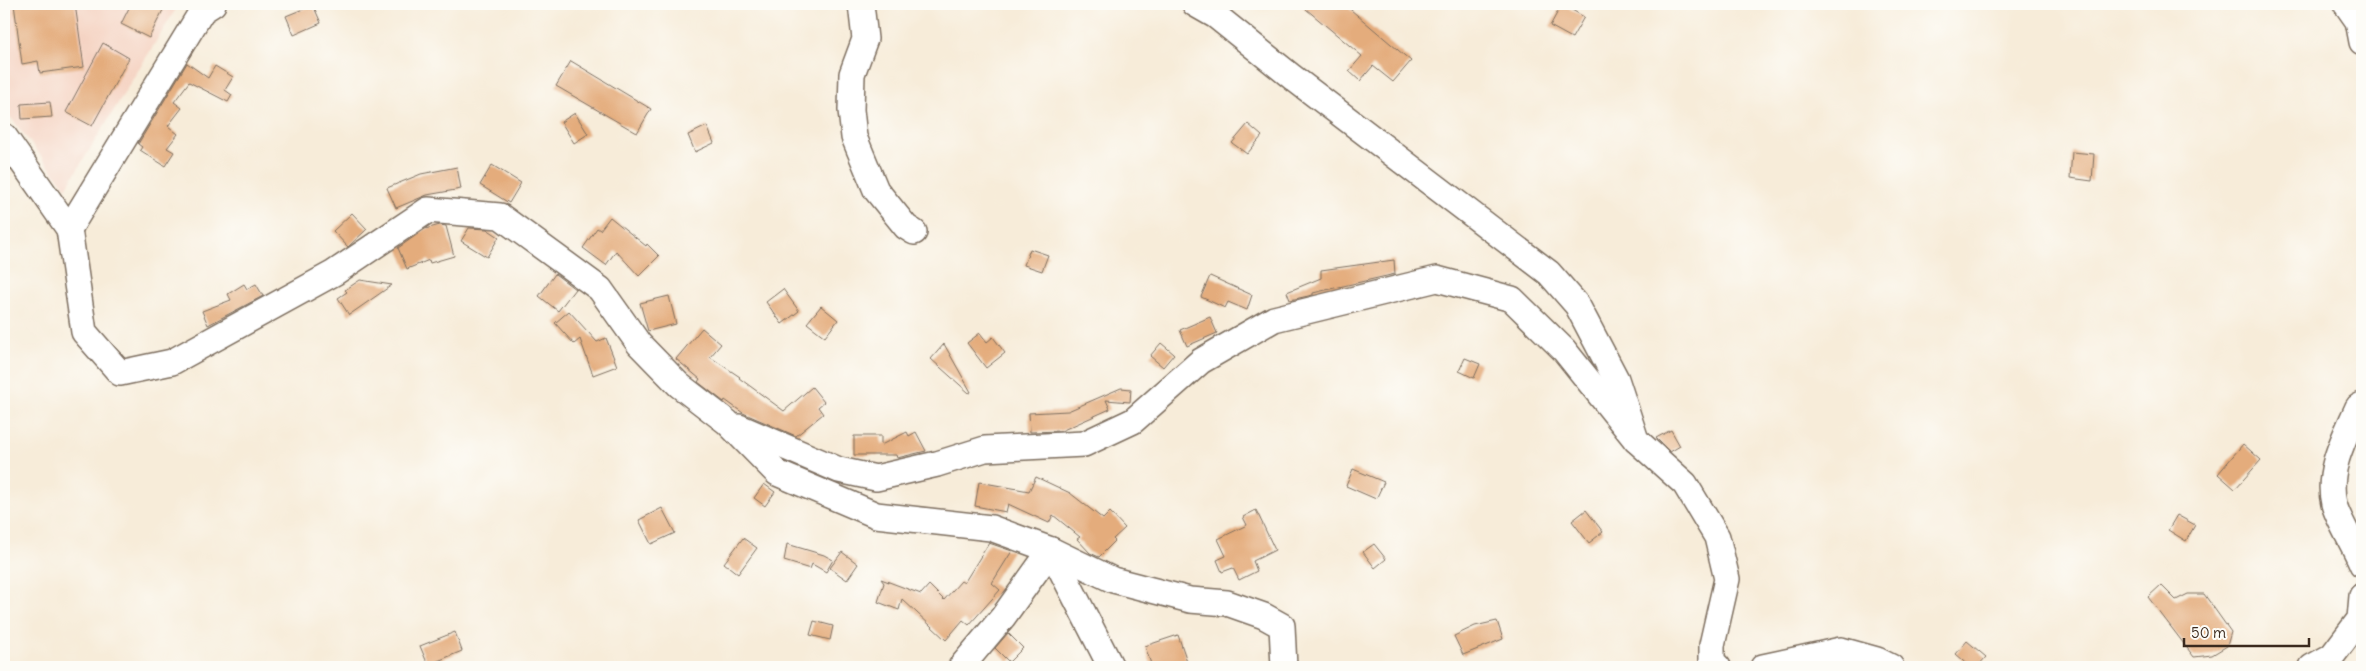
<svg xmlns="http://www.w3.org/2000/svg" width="2366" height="671" viewBox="0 0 2366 671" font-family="Delius,sans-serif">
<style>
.built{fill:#f5d3c2}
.building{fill:#e4ac7c}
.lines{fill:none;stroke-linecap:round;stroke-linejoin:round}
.minor-casing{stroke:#7d6e5f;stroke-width:28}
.minor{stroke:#fff;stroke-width:25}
</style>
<rect width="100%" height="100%" fill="#fdfcf7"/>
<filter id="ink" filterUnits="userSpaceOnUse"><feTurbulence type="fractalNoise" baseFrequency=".02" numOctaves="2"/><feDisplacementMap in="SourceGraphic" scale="10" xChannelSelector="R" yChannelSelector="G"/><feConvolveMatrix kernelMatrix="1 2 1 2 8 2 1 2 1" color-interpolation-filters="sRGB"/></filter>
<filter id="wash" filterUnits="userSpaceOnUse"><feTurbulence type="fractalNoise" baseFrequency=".0096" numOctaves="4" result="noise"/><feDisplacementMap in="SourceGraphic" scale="20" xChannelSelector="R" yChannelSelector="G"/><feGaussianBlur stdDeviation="1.12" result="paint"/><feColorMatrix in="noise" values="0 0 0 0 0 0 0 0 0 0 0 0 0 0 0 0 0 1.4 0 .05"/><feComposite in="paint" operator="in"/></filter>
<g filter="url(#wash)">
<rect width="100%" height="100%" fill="#f7ecd9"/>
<!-- built -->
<polygon class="built" points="4,4 179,4 66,188 4,109"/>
<g id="blocks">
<!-- building -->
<g class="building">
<polygon points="14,4 75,4 84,67 40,73 38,61 22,64"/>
<polygon points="131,4 166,4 149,38 121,24"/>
<polygon points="1300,4 1344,4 1411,61 1393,82 1373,66 1360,81 1349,71 1362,56"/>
<polygon points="1562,4 1584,17 1572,38 1550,26"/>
<polygon points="313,5 321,23 294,35 286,16"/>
<polygon points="103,43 129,58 92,126 66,112"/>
<polygon points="571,61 651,109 637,133 556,86"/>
<polygon points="187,63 208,78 215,66 233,77 225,90 232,95 228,102 189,82 174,102 182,108 168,126 178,134 167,148 174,152 165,166 140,150 142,147 138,144"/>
<polygon points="50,102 52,117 22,119 21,104"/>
<polygon points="575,113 588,134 574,143 561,122"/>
<polygon points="1248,124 1262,136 1247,154 1232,143"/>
<polygon points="707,126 714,143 695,152 688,135"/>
<polygon points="2072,152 2094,154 2092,181 2070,178"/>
<polygon points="492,165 521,183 509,203 480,185"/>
<polygon points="457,167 461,189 427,195 396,208 387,188 421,174"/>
<polygon points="352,213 367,229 348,247 333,231"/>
<polygon points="610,217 646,246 647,244 659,256 639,276 616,251 606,265 583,248 597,228 600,230"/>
<polygon points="440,225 446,226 454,256 430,263 429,260 407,269 398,248 425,229"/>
<polygon points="469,228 487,229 499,237 487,257 461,241"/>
<polygon points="1030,249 1048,255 1042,271 1024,265"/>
<polygon points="1394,260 1395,274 1313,293 1313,295 1290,300 1287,292 1321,278 1321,270"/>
<polygon points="555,274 575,289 558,311 539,296"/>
<polygon points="1210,276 1252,295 1247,310 1228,302 1225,308 1201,297"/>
<polygon points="360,280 392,285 349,315 338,298 347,292 345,290"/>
<polygon points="244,284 247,289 256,284 263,296 208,325 202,311 231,300 228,294"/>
<polygon points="783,289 799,311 782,324 766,302"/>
<polygon points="669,296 676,324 648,331 640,303"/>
<polygon points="821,306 838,320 825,337 807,323"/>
<polygon points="569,311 597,342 606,338 617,366 593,375 580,339 574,344 555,323"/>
<polygon points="1210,317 1217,333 1187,346 1180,330"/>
<polygon points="702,328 721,344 710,357 740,377 739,378 784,411 812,387 824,402 818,407 823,414 796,436 743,413 725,400 724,402 698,382 700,379 676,359"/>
<polygon points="980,333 987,342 993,337 1005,353 986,368 967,343"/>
<polygon points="1161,343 1174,354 1163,367 1150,356"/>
<polygon points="944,344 971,392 969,393 931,359"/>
<polygon points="1465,358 1480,364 1474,378 1459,371"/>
<polygon points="1121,388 1131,389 1130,402 1106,400 1110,409 1061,431 1030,432 1029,413 1068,411"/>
<polygon points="1671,430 1680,446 1670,452 1656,438"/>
<polygon points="907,432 909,436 916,432 926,451 897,458 896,455 854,455 854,436 881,436 881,445"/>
<polygon points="2243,444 2261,460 2235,489 2218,474"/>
<polygon points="1353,469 1384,482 1376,499 1346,486"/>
<polygon points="1036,477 1070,493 1103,519 1110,512 1125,528 1113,539 1115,541 1099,557 1090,553 1077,539 1080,537 1053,515 1049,523 1008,504 1006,512 975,506 979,482 1029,491"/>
<polygon points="764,484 775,492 765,506 754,498"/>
<polygon points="662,508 675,533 651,544 639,520"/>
<polygon points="1256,510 1275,550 1253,561 1257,571 1239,580 1233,568 1222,572 1217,560 1226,556 1218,539 1247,525 1243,517"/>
<polygon points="1586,510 1603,532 1589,543 1572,521"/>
<polygon points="2177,515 2195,525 2186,541 2168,530"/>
<polygon points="743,538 757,548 738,574 724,563"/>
<polygon points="989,543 1012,551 992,583 1000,590 969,625 963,620 946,640 902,599 899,610 878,602 884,583 881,579 921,594 929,585 944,600 961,581 964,583"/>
<polygon points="787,544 824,555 833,560 826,572 812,564 810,569 784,561"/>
<polygon points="1374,544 1386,559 1375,568 1363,552"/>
<polygon points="842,552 858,564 847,580 830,568"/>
<polygon points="2161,585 2176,600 2188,594 2204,594 2231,632 2227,646 2212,655 2194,657 2148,597"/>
<polygon points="814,621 833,626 830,640 810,635"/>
<polygon points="1497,621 1503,639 1463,655 1454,636 1475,626"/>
<polygon points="455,632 462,651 428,665 420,646"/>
<polygon points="1008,633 1023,648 1009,662 995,648"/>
<polygon points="1178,635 1189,667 1152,667 1145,646"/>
<polygon points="1967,641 1986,657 1977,667 1971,667 1956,654"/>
</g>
</g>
</g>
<g filter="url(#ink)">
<use href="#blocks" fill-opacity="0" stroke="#7d6e5f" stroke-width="1"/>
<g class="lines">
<defs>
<g id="minor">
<polyline points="861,4 865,39 852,74 851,110 854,137 876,190 906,227 914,232"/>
<polyline points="1195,4 1216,16 1292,77 1549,273 1577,305 1616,379 1636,440 1685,484 1717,537 1727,579 1712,645 1712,661 1718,667"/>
<polyline points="2346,4 2358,21 2362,42"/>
<polyline points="4,136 69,229 84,332 120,373 172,362 334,273 428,210 500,216 600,289 639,344 679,385 727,422 777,473 876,515 991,528 1051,550 1111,667"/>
<polyline points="69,229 202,11 213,4"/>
<path d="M2362,405L2358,407C2345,437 2326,470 2334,504C2338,520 2355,546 2362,564"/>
<polyline points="739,427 839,470 876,478 937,464 985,449 1084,444 1133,421 1201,361 1274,319 1437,279 1512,299 1564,350 1636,440"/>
<polyline points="961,667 1003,617 1051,550 1113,580 1190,600 1227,603 1264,616 1282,626 1284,667"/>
<polyline points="1763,667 1841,650 1877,660 1891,667"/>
<polyline points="2312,667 2332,656 2360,619 2362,596"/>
</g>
</defs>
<!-- minor casing -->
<use href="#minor" class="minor-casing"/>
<!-- minor -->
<use href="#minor" class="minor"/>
</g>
</g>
<!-- margin -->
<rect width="2366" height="671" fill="none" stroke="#fdfcf7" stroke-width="20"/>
<!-- scale -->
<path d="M2184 638v8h125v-8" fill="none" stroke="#3b2a1e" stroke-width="2.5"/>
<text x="2191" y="638" font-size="15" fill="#3b2a1e" stroke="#fdfcf7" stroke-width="4" paint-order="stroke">50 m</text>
</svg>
